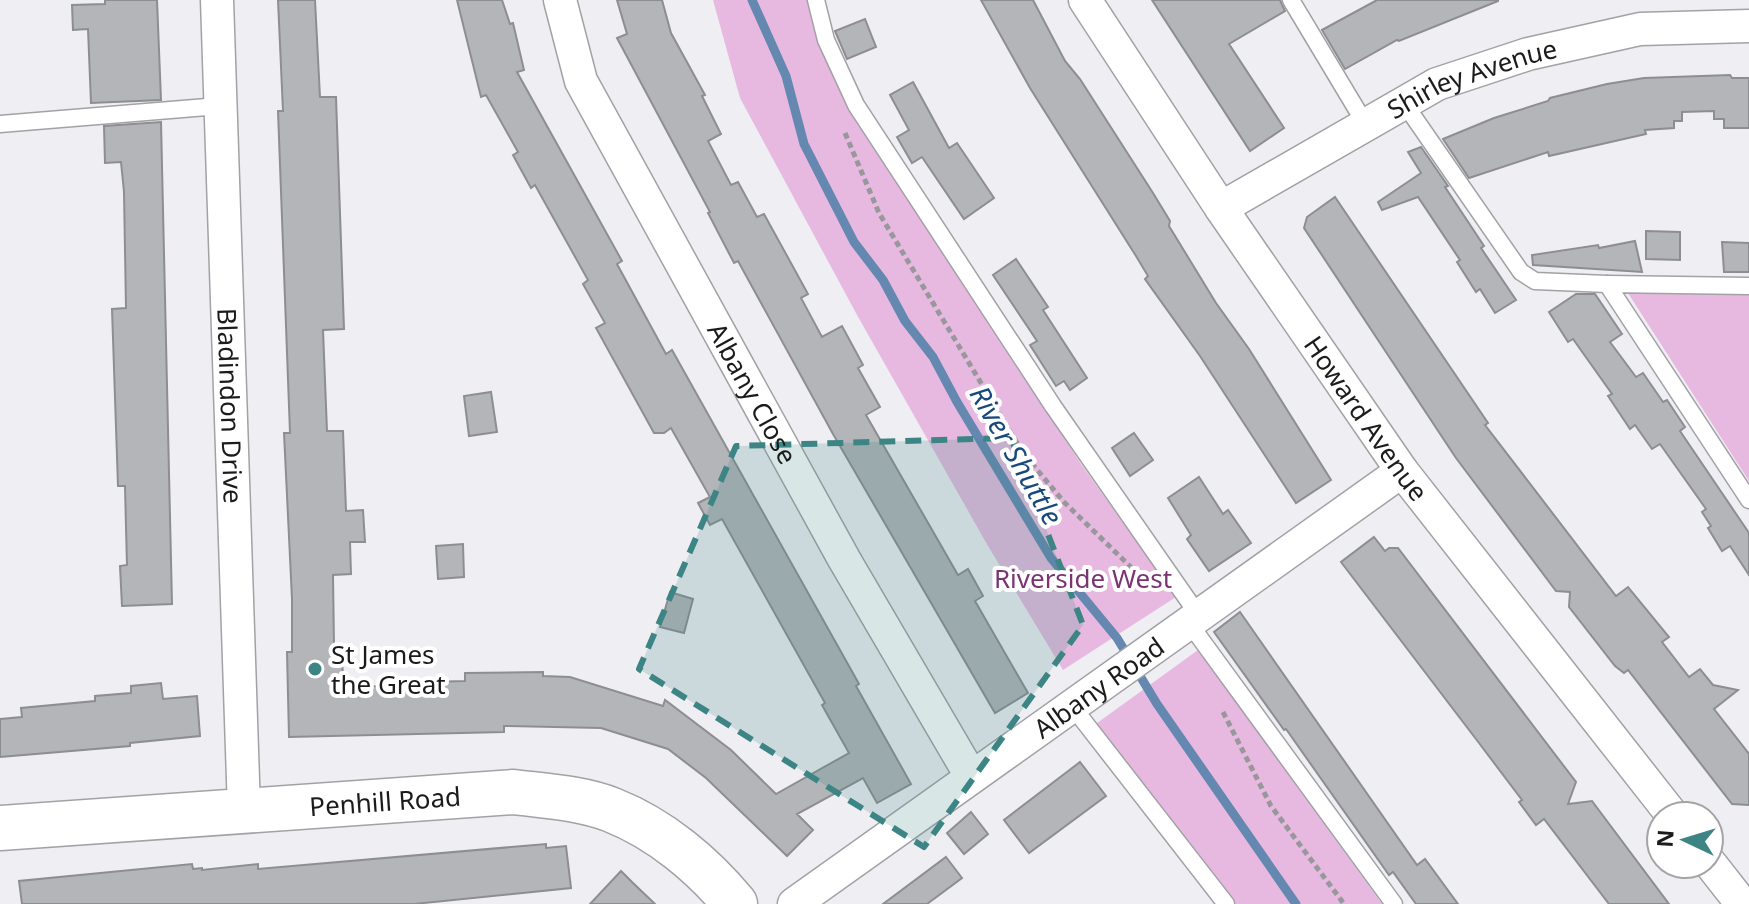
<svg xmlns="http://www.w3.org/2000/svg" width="1749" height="904" viewBox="0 0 1749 904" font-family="'Noto Sans',sans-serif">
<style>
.green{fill:#e7b9e0}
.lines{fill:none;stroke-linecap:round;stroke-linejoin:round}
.stream{stroke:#6588b0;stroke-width:9}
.building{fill:#b3b5b8;stroke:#8d8e92;stroke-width:2}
.service-casing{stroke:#a2a2a6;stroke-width:19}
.minor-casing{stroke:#a2a2a6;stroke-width:35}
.primary-casing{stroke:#a2a2a6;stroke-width:47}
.path{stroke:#98979b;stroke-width:5;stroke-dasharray:6 4;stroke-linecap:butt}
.service{stroke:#fff;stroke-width:16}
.minor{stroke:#fff;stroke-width:32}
.primary{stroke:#fff;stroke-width:44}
.marked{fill:#3d8584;fill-opacity:0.2;stroke:#3d8584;stroke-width:6;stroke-dasharray:16 10;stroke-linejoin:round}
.poi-dot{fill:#3d8584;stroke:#fff;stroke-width:3}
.labels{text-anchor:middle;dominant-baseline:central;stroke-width:8;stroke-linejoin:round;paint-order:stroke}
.street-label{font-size:26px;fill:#1b1b1c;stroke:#fff}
.park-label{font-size:26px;fill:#7a3473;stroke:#fff}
.poi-label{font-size:26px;fill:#1b1b1c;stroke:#fff;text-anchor:start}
.water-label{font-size:28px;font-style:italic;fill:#18497d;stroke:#fff}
</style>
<rect width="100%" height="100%" fill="#efeef3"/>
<!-- green -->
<g class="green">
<polygon points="713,0 807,0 827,61 852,115 1081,464 1176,597 1063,670 988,546 857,315 740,98"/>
<polygon points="1626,290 1749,294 1749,481"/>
<polygon points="1198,650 1382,904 1229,904 1093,726"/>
</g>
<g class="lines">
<!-- stream -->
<polyline class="stream" points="752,0 786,76 804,144 854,242 883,280 905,321 933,357 957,402 1051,558 1117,638 1157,704 1296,904"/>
</g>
<!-- building -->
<g class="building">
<polygon points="105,0 157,0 161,100 91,103 88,29 73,30 72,5 105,4"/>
<polygon points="278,0 315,0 320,97 336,97 344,329 323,330 327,431 343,431 346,511 363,510 365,542 350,542 351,574 333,575 334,646 342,646 343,687 430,685 429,682 465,681 465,673 543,672 543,676 570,677 663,706 665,700 731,750 776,794 849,753 822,705 825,703 722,519 710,525 698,503 710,497 671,428 664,433 654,433 596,328 605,323 583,284 588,280 535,185 531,188 513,155 518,152 486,95 481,97 457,0 502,0 510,24 513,23 524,70 517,72 622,261 617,264 666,354 672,350 859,684 856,686 911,784 877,803 863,778 797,814 813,830 787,856 706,778 668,749 601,728 504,726 504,732 289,737 287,652 292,652 292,599 284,433 290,433 278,111 283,111"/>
<polygon points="617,0 662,0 671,33 705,95 702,96 721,134 708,141 731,185 738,182 757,217 764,214 808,294 801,298 822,337 842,326 863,365 858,368 880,407 866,415 958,575 968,569 983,596 975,601 1028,693 995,713 833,434 738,261 734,263 708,213 710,212 617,38 627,34"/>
<polygon points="981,0 1033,0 1065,61 1080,79 1153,193 1170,221 1169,226 1216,303 1249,349 1331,480 1296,503 1200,356 1145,279 1148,276 1136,256 1030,88"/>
<polygon points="1152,0 1280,0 1285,11 1229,44 1284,128 1250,151"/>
<polygon points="1377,0 1498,0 1498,1 1399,41 1397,40 1345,69 1322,30"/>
<polygon points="865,19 876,47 847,59 835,31"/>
<polygon points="1730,75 1732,78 1749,78 1749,128 1724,128 1724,119 1714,119 1714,111 1682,112 1682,121 1674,121 1674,128 1645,130 1646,134 1549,156 1548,152 1469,178 1443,139 1494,118 1548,101 1550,98 1607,84 1644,78"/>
<polygon points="913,82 949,148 957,143 994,198 964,219 922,157 912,163 897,137 909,130 890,95"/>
<polygon points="161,122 172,604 122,606 120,566 127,565 126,527 125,486 118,486 112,309 126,308 124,192 121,162 105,163 104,126"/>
<polygon points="1421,147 1448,186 1445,187 1484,246 1481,248 1516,300 1495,313 1480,289 1476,292 1457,262 1460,260 1418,197 1382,210 1378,202 1421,173 1408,152"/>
<polygon points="1335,197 1488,423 1485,425 1616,596 1628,587 1669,637 1662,642 1689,677 1700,669 1713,685 1738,690 1714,709 1749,754 1749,805 1732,804 1628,670 1624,673 1615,666 1569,607 1570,592 1556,591 1456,458 1304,228 1307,217"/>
<polygon points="1646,231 1680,232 1680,260 1646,259"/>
<polygon points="1635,241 1642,272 1533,265 1532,255 1598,245 1599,248"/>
<polygon points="1722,242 1749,243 1749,272 1724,272"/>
<polygon points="1016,259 1048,307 1043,310 1087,378 1070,390 1064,381 1056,386 1030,345 1037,341 993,275"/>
<polygon points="1576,294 1595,294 1622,334 1610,342 1636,377 1643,373 1663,402 1667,400 1685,427 1680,431 1749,533 1749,575 1730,546 1722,551 1708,528 1711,526 1702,512 1706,509 1660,444 1652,449 1635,425 1630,429 1608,396 1612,394 1573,339 1568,342 1549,312"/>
<polygon points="491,392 497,432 469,436 464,396"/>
<polygon points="1134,433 1153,460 1130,476 1112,448"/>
<polygon points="1199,477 1223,514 1228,510 1251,543 1209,571 1187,539 1191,535 1168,498"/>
<polygon points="1374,537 1385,551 1389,548 1398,548 1576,782 1568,804 1592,801 1669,904 1609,904 1544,819 1536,825 1519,802 1522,800 1479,743 1341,562"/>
<polygon points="463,544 464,577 438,579 436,546"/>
<polygon points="670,592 693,599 684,633 660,627"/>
<polygon points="1240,612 1417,865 1425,859 1458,904 1416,904 1393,872 1389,875 1286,729 1284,730 1214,632"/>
<polygon points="161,683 163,699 197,696 200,736 130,743 130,746 0,757 0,719 22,717 21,708 95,701 95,696 131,693 131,686"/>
<polygon points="1080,762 1106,796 1029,853 1004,820"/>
<polygon points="971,812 988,834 964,854 947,833"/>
<polygon points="546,844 546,848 566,846 571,888 414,904 22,904 19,881 192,864 193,869 202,868 202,870 258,864 258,869"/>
<polygon points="946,857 962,878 927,904 883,904"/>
<polygon points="621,871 632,882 655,904 590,904"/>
</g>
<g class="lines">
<defs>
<g id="service">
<polyline points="816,0 826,40 856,105 1053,406 1199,616"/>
<polyline points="1291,0 1366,125"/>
<polyline points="1404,103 1521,272 1535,281 1607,284"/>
<polyline points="0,124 219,106"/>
<polyline points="1749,286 1607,284 1749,500"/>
<polyline points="1189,623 1394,904"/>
<polyline points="1072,706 1226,904"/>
</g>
<g id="minor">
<path id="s1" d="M217,0L244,810"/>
<path id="s2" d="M560,0L581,81L844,559L971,776"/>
<path id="s3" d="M1085,0L1221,208L1402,471L1673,816"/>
<path id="s4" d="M1221,208L1437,84L1528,54L1640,29L1749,26"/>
<polyline points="1709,862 1742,904"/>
<path id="s5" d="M794,904L1402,471"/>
</g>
<g id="primary">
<path id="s6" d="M0,828L514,792C546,796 582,798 612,810C660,829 703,865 735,904"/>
</g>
</defs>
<!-- service casing -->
<use href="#service" class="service-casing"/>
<!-- minor casing -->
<use href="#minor" class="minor-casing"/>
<!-- primary casing -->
<use href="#primary" class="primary-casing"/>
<!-- path -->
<g class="path">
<polyline points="845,133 879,213 1023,453 1064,502 1141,577"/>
<polyline points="1223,712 1271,806 1344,904"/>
</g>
<!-- service -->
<use href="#service" class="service"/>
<!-- minor -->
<use href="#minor" class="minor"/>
<!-- primary -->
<use href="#primary" class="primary"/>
</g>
<!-- marked area -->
<path class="marked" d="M1011,438L1083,625L924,847L639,669L736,446Z"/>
<!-- markers -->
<circle class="poi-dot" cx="315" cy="669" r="8"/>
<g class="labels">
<!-- street labels -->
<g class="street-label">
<text stroke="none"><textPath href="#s4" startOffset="284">Shirley Avenue</textPath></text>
<text stroke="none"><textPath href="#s2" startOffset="440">Albany Close</textPath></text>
<text stroke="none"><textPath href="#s1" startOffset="406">Bladindon Drive</textPath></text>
<text stroke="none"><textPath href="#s3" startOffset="504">Howard Avenue</textPath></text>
<text stroke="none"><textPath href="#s5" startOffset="374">Albany Road</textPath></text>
<text stroke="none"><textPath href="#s6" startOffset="386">Penhill Road</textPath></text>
</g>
<!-- park labels -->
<g class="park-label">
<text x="1083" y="578">Riverside West</text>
</g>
<!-- poi labels -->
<g class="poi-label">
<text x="331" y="654">St James<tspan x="331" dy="30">the Great</tspan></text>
</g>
<!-- water labels -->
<g class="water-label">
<text transform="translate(1017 455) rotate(60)">River Shuttle</text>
</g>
</g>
<!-- north arrow -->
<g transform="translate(1685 840) rotate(274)"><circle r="38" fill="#ffffff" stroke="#a4a4a4" stroke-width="2"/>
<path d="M0-6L14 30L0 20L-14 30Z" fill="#3d8584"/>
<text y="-12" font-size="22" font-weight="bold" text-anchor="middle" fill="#1b1b1c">N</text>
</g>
</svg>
